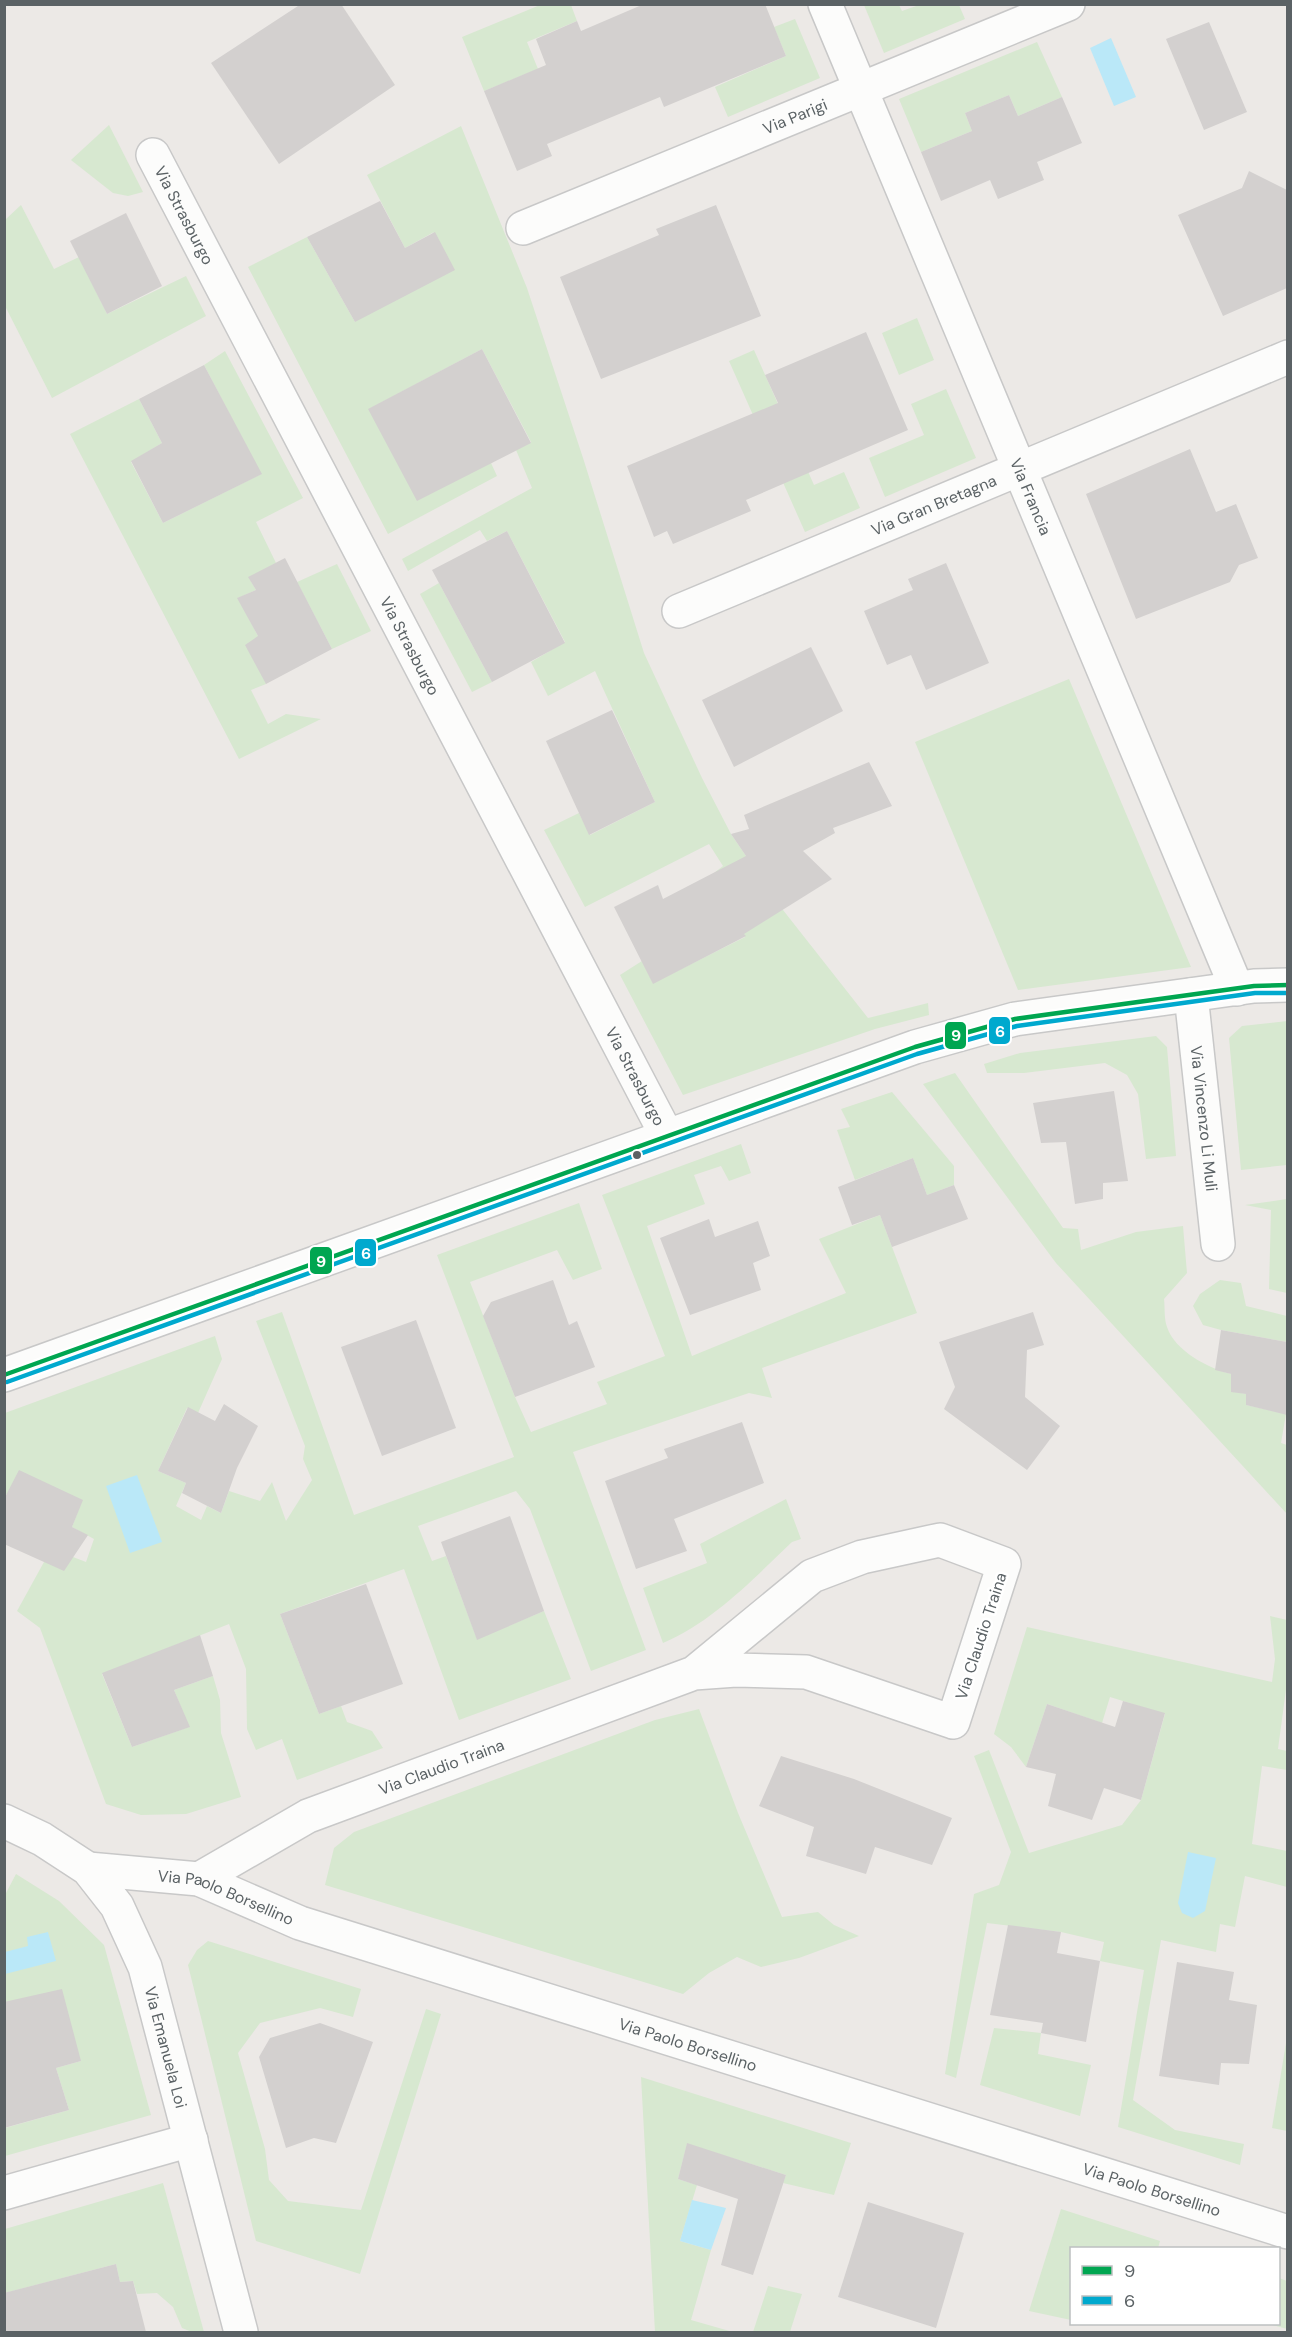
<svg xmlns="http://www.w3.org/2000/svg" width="1292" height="2337" viewBox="0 0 1292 2337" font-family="'DM Sans',sans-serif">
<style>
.green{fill:#d7e8d0}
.water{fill:#bae8f8}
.building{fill:#d3d0cf}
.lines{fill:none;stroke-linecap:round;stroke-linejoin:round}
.minor-casing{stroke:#c8c8c8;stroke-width:36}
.secondary-casing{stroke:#c8c8c8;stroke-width:36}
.minor{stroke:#fcfcfb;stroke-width:33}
.secondary{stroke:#fcfcfb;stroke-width:33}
.bus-1-casing{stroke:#fff;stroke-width:9}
.bus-2-casing{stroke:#fff;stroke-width:9}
.bus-1{stroke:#00a651;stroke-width:4.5}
.bus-2{stroke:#00a9ce;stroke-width:4.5}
.bus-dot{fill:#5b6265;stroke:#fff;stroke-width:2}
.labels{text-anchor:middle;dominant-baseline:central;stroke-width:5;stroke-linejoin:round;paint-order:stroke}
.street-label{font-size:16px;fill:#5b6265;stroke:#fff}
.line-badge{stroke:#fff;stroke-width:2}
.badge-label{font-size:16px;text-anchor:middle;font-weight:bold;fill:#fff}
</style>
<rect width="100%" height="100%" fill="#ece9e6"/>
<!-- green -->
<g class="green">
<polygon points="540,5 571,5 577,21 527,42 538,69 484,91 462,37"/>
<polygon points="864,5 899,5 902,11 919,5 959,5 965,19 884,53"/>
<polygon points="795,19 820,78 728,117 715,87 786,56 774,27"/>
<polygon points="1037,42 1062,97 1018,116 1009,95 965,113 972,131 921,152 899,99"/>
<polygon points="109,125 143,192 128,196 113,193 71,160"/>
<polygon points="461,126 527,288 584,461 644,653 702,778 731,834 783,910 868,1018 928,1003 929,1015 875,1029 683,1095 620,975 642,961 653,983 745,937 714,873 723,866 709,844 585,907 544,830 579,813 590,835 655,802 595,671 548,696 531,662 565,642 507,531 487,541 480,530 408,571 402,559 532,488 516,450 531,442 482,349 369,409 491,463 497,476 388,534 248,267 307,237 355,322 434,232 405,248 367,175"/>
<polygon points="21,205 54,269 79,257 107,314 186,276 206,316 52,398 5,306 5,220"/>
<polygon points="917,318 934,360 899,375 882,333"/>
<polygon points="754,350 814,485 844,472 860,508 805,532 729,361"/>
<polygon points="225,351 303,498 256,522 276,563 249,578 256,590 238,598 258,636 266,684 251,690 268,724 286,714 321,719 239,759 70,434 139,399 162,443 131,462 163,523 261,474 204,365"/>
<polygon points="946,389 976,458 885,497 869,458 924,435 911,404"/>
<polygon points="337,564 371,631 332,649 297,582"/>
<polygon points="439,583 492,682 472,692 420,594"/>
<polygon points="1069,679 1191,967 1018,990 915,742"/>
<polygon points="1287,1021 1287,1165 1241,1170 1229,1038 1242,1026"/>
<polygon points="1156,1036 1167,1047 1176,1156 1146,1159 1138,1094 1127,1075 1105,1063 1024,1073 987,1073 984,1064 1020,1053"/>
<path d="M955,1073L1063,1228L1078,1229L1081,1250L1136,1232L1183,1226L1187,1273L1164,1299C1165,1307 1164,1319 1167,1327C1175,1351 1208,1368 1231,1374V1391L1246,1394V1405L1286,1414L1281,1443L1287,1445V1514L1056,1263L923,1084Z"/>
<polygon points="892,1092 954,1166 954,1185 927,1195 913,1158 855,1180 837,1130 850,1127 841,1109"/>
<polygon points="741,1144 751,1173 729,1181 721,1166 694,1175 705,1204 647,1226 692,1356 846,1293 819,1239 880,1215 917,1313 762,1368 772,1398 749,1393 573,1452 646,1650 591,1671 530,1509 516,1491 418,1526 432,1561 446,1556 477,1639 544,1611 571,1679 459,1720 404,1569 280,1614 319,1714 341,1706 347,1722 372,1731 383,1748 297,1780 282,1739 256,1750 247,1729 246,1669 229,1624 102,1674 132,1747 189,1727 174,1690 213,1676 220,1700 221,1733 241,1797 186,1814 141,1815 106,1804 40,1628 17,1611 44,1562 73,1557 86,1562 94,1539 72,1527 82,1500 5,1494 5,1413 215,1336 222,1359 198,1413 187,1408 158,1471 186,1483 176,1506 201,1520 207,1506 221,1513 229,1491 260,1501 272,1482 286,1521 312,1480 303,1459 305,1446 256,1321 282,1312 354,1515 514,1457 437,1255 579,1203 602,1269 573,1280 557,1250 470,1282 515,1397 531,1432 607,1404 597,1382 665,1356 602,1195"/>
<polygon points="1287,1199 1288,1199 1287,1293 1269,1289 1271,1210 1245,1205"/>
<polygon points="1220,1280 1241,1283 1246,1306 1287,1316 1287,1342 1221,1330 1203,1325 1193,1306 1200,1294"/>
<path d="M786,1499L801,1539L792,1542C753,1579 714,1621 663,1643L643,1588L707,1563L700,1544Z"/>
<polygon points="1270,1616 1287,1620 1287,1682 1278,1749 1287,1751 1287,1770 1262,1766 1252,1844 1287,1851 1287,1887 1245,1876 1235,1927 1220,1924 1216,1952 1161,1940 1133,2100 1175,2130 1244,2144 1240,2165 1118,2127 1144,1970 1100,1961 1104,1942 1061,1932 987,1923 956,2078 945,2074 974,1894 999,1885 1011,1852 974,1756 989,1750 1029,1853 1122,1825 1141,1800 1165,1714 1110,1697 1102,1723 1047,1704 1026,1767 1011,1747 994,1734 1027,1627 1272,1682 1275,1659"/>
<polygon points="699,1709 738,1813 782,1917 818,1912 834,1925 859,1936 799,1958 761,1967 737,1957 709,1973 683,1994 325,1885 334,1848 354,1832 655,1720"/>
<polygon points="16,1874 59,1901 104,1945 151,2115 5,2156 5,2128 69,2110 56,2068 81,2061 5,2002 5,1895"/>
<polygon points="208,1941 361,1989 353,2017 320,2008 260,2023 238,2053 265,2149 269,2180 288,2201 361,2210 426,2009 441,2014 360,2274 256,2241 188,1965 197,1950"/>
<polygon points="994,2028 1041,2033 1038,2054 1091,2065 1080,2116 980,2085"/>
<polygon points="1287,2037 1287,2131 1272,2128"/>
<polygon points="641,2077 851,2143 834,2195 783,2183 786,2175 687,2144 678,2179 697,2185 680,2241 711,2250 691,2320 733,2332 655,2332"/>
<polygon points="163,2183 204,2332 192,2332 182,2328 173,2307 157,2293 137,2294 133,2281 120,2282 116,2264 5,2293 5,2303 5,2229"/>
<polygon points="1061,2209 1160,2241 1158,2248 1072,2248 1071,2320 1029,2311"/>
<polygon points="1279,2278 1287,2281 1287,2329 1269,2324 1278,2324"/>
<polygon points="768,2286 802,2294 790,2332 753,2332"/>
</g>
<!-- water -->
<g class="water">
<polygon points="1111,38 1136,97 1114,106 1090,48"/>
<polygon points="137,1475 162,1542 130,1553 106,1486"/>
<polygon points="1188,1852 1216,1858 1205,1911 1193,1918 1182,1913 1178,1903"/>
<polygon points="48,1932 56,1961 5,1974 5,1952 28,1946 27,1937"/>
<polygon points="692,2200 726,2208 711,2250 680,2241"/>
</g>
<!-- building -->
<g class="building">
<polygon points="301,4 341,4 395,85 279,164 211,63"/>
<polygon points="644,4 765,4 786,56 664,107 660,97 547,144 552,156 517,171 484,91 546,65 536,39 577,21 581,31"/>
<polygon points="1209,22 1247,112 1204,130 1166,39"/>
<polygon points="1009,95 1018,116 1062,97 1082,143 1037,162 1044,180 998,199 990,180 941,201 921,152 972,131 965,113"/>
<polygon points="1249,171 1287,190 1287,288 1223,316 1178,215 1242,188"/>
<polygon points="380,201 405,248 435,232 455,270 355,322 307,237"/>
<polygon points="716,205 761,316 601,379 560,277 659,235 656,229"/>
<polygon points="126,213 162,286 107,314 70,241"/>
<polygon points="866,332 908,430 746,500 751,511 673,544 667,531 654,537 627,466 778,403 765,375"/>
<polygon points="482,349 531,443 417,501 368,409"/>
<polygon points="204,365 262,474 163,523 131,461 162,443 139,399"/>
<polygon points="1190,449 1216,512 1236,504 1258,558 1239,565 1230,582 1136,619 1086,494"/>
<polygon points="507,531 565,643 492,682 432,570"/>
<polygon points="285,558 332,649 266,684 245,645 258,636 237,598 256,590 248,577"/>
<polygon points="946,563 989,663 926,690 911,655 887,665 864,611 913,590 908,579"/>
<polygon points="811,647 843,711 734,767 702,700"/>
<polygon points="612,710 655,802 589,835 546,741"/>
<polygon points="869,762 892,806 833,828 835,833 803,851 832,879 744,934 746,936 653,984 614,907 658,885 663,899 746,856 731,834 749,829 744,815"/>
<polygon points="1114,1091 1128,1181 1103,1183 1103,1199 1075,1204 1066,1142 1041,1143 1033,1103"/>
<polygon points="913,1158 927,1195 954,1185 968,1219 892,1247 880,1215 852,1225 838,1187"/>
<polygon points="709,1219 715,1237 758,1221 770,1256 753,1263 761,1290 690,1315 660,1238"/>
<polygon points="553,1280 569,1325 577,1321 595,1367 515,1397 483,1316 491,1302"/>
<polygon points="1033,1312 1044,1345 1027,1350 1025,1397 1060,1426 1027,1470 944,1409 955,1387 939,1342"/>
<polygon points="416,1320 456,1428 382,1456 341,1347"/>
<polygon points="1221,1330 1287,1342 1287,1415 1246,1405 1246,1394 1231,1392 1231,1374 1215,1370"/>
<polygon points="224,1404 258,1426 237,1468 221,1513 182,1493 186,1483 158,1471 188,1407 215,1421"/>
<polygon points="742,1422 764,1483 674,1519 687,1551 636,1569 605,1481 668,1458 664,1449"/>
<polygon points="19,1470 83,1500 72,1527 88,1535 64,1571 4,1544 4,1499"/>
<polygon points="510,1516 544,1611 477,1640 441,1542"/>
<polygon points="366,1584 403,1684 319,1714 280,1614"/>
<polygon points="200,1635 213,1676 174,1690 190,1727 132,1747 102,1673"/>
<polygon points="1123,1701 1165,1713 1141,1800 1104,1788 1092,1820 1048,1806 1056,1774 1026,1767 1047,1704 1115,1727"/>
<polygon points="781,1756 854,1779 952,1818 932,1865 875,1847 866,1874 806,1856 814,1827 759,1806"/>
<polygon points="1008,1925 1061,1932 1057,1953 1100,1961 1086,2042 1041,2033 1043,2023 990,2015"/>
<polygon points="1177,1962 1234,1972 1229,2000 1257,2005 1249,2064 1221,2063 1219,2085 1159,2076"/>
<polygon points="62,1989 81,2061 56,2068 69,2110 4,2128 4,2002"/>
<polygon points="320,2023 373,2042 336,2143 314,2138 286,2148 259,2057 270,2038"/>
<polygon points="687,2143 786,2175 753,2275 721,2265 738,2199 678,2179"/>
<polygon points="868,2202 964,2233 936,2328 838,2297"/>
<polygon points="116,2264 120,2282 133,2281 146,2332 4,2332 4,2293"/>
</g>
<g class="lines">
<defs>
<g id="minor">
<path id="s1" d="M825,4L1237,989"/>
<path id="s2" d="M153,155L667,1136"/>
<path id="s3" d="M523,228L1068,4"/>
<path id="s4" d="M679,611L1288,357"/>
<path id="s5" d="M1191,995L1218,1244"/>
<path id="s6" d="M4,1821L42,1839L88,1869L117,1906L145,1967L241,2332"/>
<path id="s7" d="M88,1869L199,1879L300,1923L1288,2232"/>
<path id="s8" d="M199,1879L308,1816L694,1673L812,1576L862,1557L940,1540L1004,1564L953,1722L806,1672L736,1670L694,1673"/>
<polyline points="4,2193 191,2140"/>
</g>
<polyline id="secondary" points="4,1375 915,1047 1015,1019 1254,986 1288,985"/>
</defs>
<!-- minor casing -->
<use href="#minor" class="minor-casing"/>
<!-- secondary casing -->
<use href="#secondary" class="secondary-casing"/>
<!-- minor -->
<use href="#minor" class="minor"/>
<!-- secondary -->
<use href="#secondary" class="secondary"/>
<defs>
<polyline id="bus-1" points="4,1375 915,1047 1015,1019 1254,986 1288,985"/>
<polyline id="bus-2" points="7,1382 917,1054 1017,1026 1255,993 1288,993"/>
</defs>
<!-- bus-1 casing -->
<use href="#bus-1" class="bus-1-casing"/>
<!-- bus-2 casing -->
<use href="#bus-2" class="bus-2-casing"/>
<!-- bus-1 -->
<use href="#bus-1" class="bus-1"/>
<!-- bus-2 -->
<use href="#bus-2" class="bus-2"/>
</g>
<!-- markers -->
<circle class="bus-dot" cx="637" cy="1155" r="5"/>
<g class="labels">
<!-- street labels -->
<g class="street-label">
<text stroke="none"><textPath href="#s3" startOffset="294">Via Parigi</textPath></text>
<text stroke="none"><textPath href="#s2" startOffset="68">Via Strasburgo</textPath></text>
<text stroke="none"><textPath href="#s1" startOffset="534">Via Francia</textPath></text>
<text stroke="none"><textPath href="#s4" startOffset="276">Via Gran Bretagna</textPath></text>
<text stroke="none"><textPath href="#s2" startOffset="554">Via Strasburgo</textPath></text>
<text stroke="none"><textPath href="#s2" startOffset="1040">Via Strasburgo</textPath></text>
<text stroke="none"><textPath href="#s5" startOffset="124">Via Vincenzo Li Muli</textPath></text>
<text transform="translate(981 1636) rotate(-72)">Via Claudio Traina</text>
<text stroke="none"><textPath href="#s8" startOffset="268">Via Claudio Traina</textPath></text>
<text stroke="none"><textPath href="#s7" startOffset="142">Via Paolo Borsellino</textPath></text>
<text stroke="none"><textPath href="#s7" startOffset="628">Via Paolo Borsellino</textPath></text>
<text stroke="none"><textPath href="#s6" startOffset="294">Via Emanuela Loi</textPath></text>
<text stroke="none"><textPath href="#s7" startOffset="1114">Via Paolo Borsellino</textPath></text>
</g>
</g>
<g class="line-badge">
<rect x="988" y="1016" width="23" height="29" rx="6" fill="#00a9ce"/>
<rect x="944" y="1021" width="23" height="29" rx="6" fill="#00a651"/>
<rect x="354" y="1238" width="23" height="29" rx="6" fill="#00a9ce"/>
<rect x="309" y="1246" width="24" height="29" rx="6" fill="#00a651"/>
</g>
<g class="badge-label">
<text x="1000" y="1037">6</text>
<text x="956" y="1041">9</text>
<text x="366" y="1259">6</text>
<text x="321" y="1267">9</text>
</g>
<!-- border -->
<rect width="1292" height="2337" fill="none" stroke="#5b6265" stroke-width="12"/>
<!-- legend -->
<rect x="1070" y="2247" width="210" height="78" fill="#ffffff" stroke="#bdc0c1" stroke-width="1.5"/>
<rect x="1082" y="2266" width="30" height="9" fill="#00a651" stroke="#bdc0c1" stroke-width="1.5"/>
<text x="1124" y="2277" font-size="18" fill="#5b6265">9</text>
<rect x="1082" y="2296" width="30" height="9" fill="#00a9ce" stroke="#bdc0c1" stroke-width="1.5"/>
<text x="1124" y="2307" font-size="18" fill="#5b6265">6</text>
</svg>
